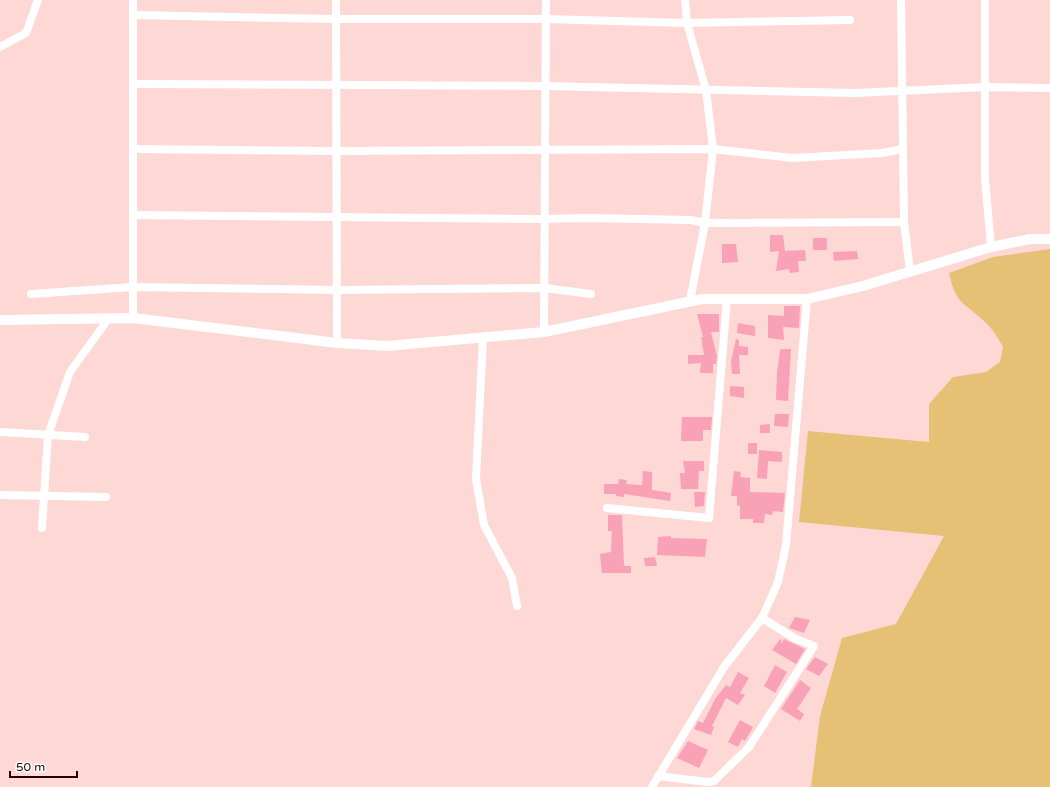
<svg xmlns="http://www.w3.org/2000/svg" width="1050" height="787" viewBox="0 0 1050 787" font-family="'Varela Round',sans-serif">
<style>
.green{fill:#e5c075}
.building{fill:#f9a1b7}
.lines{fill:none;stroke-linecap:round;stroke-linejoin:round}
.minor{stroke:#fff;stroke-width:8}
.tertiary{stroke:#fff;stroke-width:10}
</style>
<rect width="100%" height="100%" fill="#fed8d4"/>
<!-- green -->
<path class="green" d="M1050,249V787H811L820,716L842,638L896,624L944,536L799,522L808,431L929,442V404L953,377L986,372L1000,362L1003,347C998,338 992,328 985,322C963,301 956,305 949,273L993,257Z"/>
<!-- building -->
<g class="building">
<polygon points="770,235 783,235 785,251 805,250 806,261 798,261 799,272 790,273 789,269 776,271 779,251 770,252"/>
<rect x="813" y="238" width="14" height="12"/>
<polygon points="722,244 736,244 738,262 722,263"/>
<polygon points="857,251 858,259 834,261 833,252"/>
<polygon points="784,306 800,306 799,328 783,327 784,340 768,338 768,315 784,316"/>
<polygon points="697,314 719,314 719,332 711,332 717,356 716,364 713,364 713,373 700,373 701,363 688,364 688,355 704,355 701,337 703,337"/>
<polygon points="738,323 755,326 755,336 737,333"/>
<polygon points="736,339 739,340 739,346 748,347 748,355 739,355 740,374 732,374 731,361"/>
<polygon points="782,349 791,349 788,401 776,400 777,373 780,350"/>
<polygon points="730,386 744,387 744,398 730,396"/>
<polygon points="775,414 789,414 788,427 774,426"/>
<polygon points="682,417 712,417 711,430 703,430 703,441 681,441"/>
<polygon points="770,424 770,433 760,433 760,425"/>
<rect x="748" y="443" width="9" height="11"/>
<polygon points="759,450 782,452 782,462 768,461 767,479 757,478"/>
<polygon points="683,461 704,461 704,471 699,471 698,489 681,489 680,473 685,473"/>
<polygon points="643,471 652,472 652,490 671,493 670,501 624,494 624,497 616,496 616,494 604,494 604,484 618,484 619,479 627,480 626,484 642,485"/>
<polygon points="734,471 741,472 740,477 750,478 750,492 785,493 783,512 773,511 772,515 765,514 764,523 753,523 753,519 740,519 740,505 737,506 737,496 731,496"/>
<polygon points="694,492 705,492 704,506 695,507"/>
<polygon points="608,515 622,515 624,566 631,566 631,573 602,573 600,554 611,552 612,531 608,531"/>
<polygon points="671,536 671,538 707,539 705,557 657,555 658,537"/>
<polygon points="655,557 657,566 645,566 644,558"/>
<polygon points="795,617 810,620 804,633 789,628"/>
<polygon points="781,638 781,644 784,639 805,649 796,664 772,650"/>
<polygon points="815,657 828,664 819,676 806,669"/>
<polygon points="775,665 787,672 775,693 764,686"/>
<polygon points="738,672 749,678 740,693 745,695 738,705 726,698 712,726 714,727 711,735 694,729 698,721 703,723 715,699 726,685 730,687"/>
<polygon points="800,680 811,688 797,709 804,714 800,721 781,709"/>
<polygon points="740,720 753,727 745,741 742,739 738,747 728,742"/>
<polygon points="688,741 708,750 699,768 677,758"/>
</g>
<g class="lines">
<!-- minor -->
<g class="minor">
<polyline points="133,0 133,318"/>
<polyline points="336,0 337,343"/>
<polyline points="685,0 687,23 706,90 713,149 705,223 690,301"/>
<polyline points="901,0 904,222 910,271"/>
<polyline points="985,0 985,178 991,247"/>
<polyline points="133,15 336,19 546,19 687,23 850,20"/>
<polyline points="0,47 26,33 38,0"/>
<polyline points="133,84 545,86 855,93 986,87 1050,88"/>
<polyline points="133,149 336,151 713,149 792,158 882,153 902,149"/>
<polyline points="133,215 544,219 587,218 691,220 705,223 904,222"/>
<polyline points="31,294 133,287 337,290 544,288 591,294"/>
<polyline points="544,332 546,0"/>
<polyline points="483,337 476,479 484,525 512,578 517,606"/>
<polyline points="0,432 85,437"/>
<polyline points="0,495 106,497"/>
<polyline points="607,508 709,518 727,299"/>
<polyline points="42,528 48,435 70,372 109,318"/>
<polyline points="658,776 708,782 714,781 749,747 814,646 794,638 762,618"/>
<polyline points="652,787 724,667 762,618 778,582 786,545 807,299"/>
</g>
<!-- tertiary -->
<polyline class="tertiary" points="0,320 133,318 337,343 387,346 544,332 702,299 807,299 863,286 991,247 1030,239 1050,239"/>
</g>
<!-- scale -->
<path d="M10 771v6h67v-6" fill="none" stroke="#240506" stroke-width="2"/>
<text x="16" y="771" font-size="12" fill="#240506" stroke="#ffffff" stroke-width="3" paint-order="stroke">50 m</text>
</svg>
